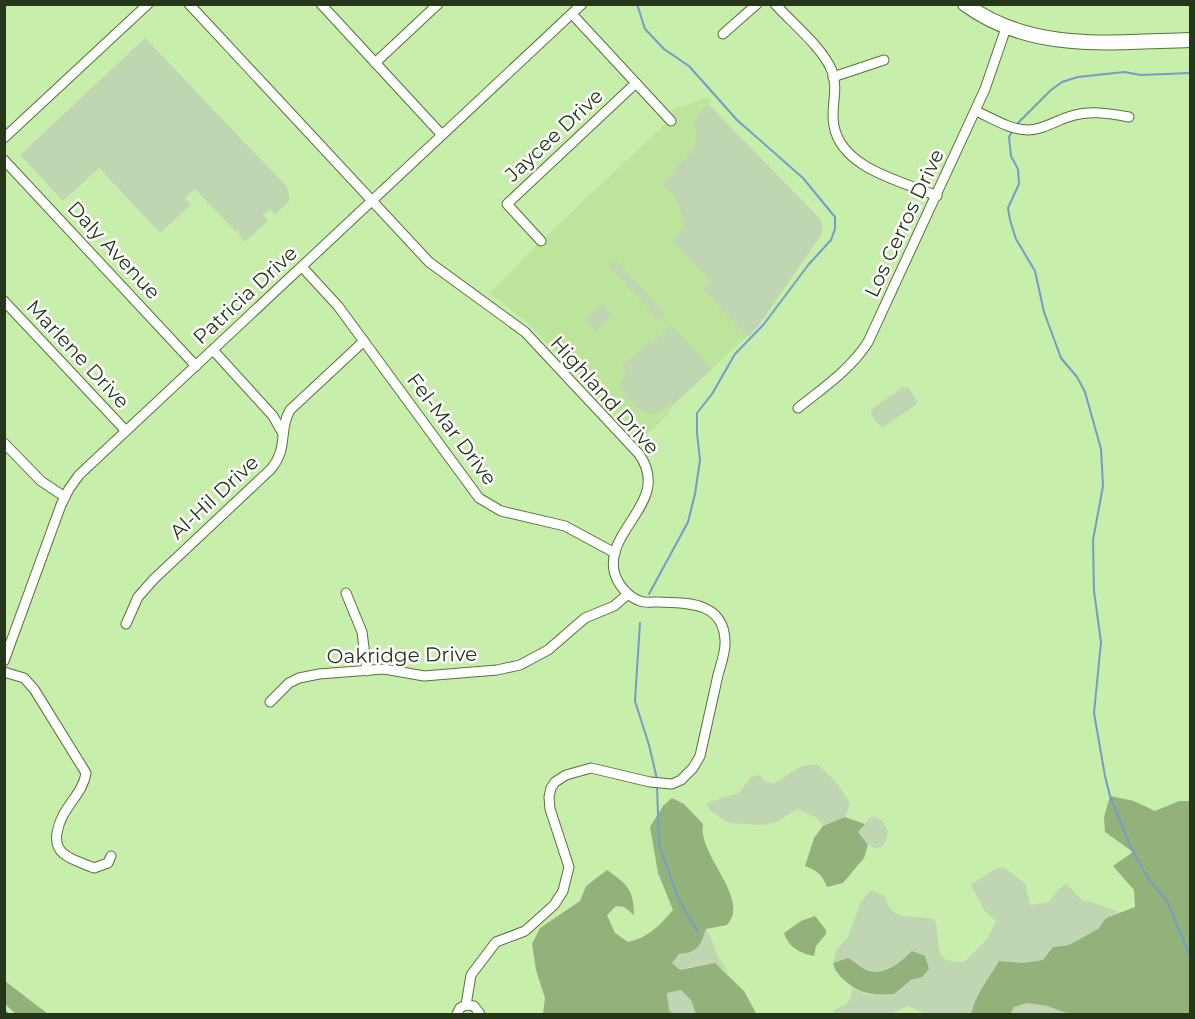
<svg xmlns="http://www.w3.org/2000/svg" width="1195" height="1019" viewBox="0 0 1195 1019" font-family="Montserrat,sans-serif">
<style>
.built{fill:#bce59b}
.green{fill:#c0d5b1}
.forest{fill:#93b27b}
.lines{fill:none;stroke-linecap:round;stroke-linejoin:round}
.stream{stroke:#739ccb;stroke-width:2}
.street-casing{stroke:#537536;stroke-width:11}
.secondary-casing{stroke:#537536;stroke-width:16}
.street{stroke:#fff;stroke-width:9}
.secondary{stroke:#fff;stroke-width:14}
.labels{text-anchor:middle;dominant-baseline:central;stroke-width:5;stroke-linejoin:round;paint-order:stroke}
.street-label{font-size:20px;fill:#27361b;stroke:#fff}
</style>
<rect width="100%" height="100%" fill="#c8eeab"/>
<!-- built -->
<polygon class="built" points="707,98 710,101 708,104 821,220 823,228 821,235 758,326 675,403 664,419 639,441 532,327 490,293 541,241 663,126 671,121 672,110"/>
<!-- green -->
<g class="green">
<polygon points="145,38 287,187 290,200 275,215 270,209 263,215 268,221 245,242 238,234 240,232 238,231 236,232 195,189 185,198 191,205 160,233 99,168 63,201 20,155"/>
<path d="M708,104L821,220L823,228L821,235L758,326L748,337L703,289L711,282L672,240L685,227L675,195L662,185L675,174L672,171C690,154 701,147 693,121Z"/>
<polygon points="616,260 665,314 659,320 609,266"/>
<polygon points="602,303 613,315 596,331 585,319"/>
<path d="M671,325L712,369C701,379 691,389 680,398C652,424 640,415 619,387L626,370L622,365L642,349L647,343H653Z"/>
<path d="M903,387H908L917,401L916,405L883,427C877,425 871,417 871,410Z"/>
<path d="M816,764C831,775 841,787 850,804L845,817L823,826L817,818L797,809L777,822L762,825L728,823L710,810L706,803L739,793L751,777L760,775L765,781L773,784L802,766Z"/>
<polygon points="876,817 883,822 888,832 884,845 876,849 862,840 857,832 870,818"/>
<path d="M1003,867L1025,883L1030,905L1049,902L1057,891L1066,883L1082,900L1101,905L1119,912L1106,918L1098,929L1069,945L1053,947L1043,960L1023,963L999,961C988,980 976,993 971,1014H925L908,1006L891,1014H831C844,1002 850,1010 852,988C881,1005 896,984 922,977L912,951C900,963 882,977 864,969C859,966 854,961 848,958L833,963L837,949L848,937L860,904L866,895L872,890L885,896C893,926 914,912 935,920C942,945 930,963 964,962L988,938L996,921L985,911L971,885L995,869Z"/>
<path d="M706,929C711,937 713,943 716,952C718,960 726,965 728,974L723,969L689,967L680,970L672,963L679,954C699,952 700,946 706,929Z"/>
<polygon points="681,990 691,1000 696,1014 673,1014 669,1010 667,993"/>
<polygon points="1027,1003 1047,1006 1069,1014 1010,1014 1014,1007"/>
</g>
<!-- forest -->
<g class="forest">
<path d="M1110,796L1134,801L1155,811L1179,801H1190V1014H1069L1047,1006L1027,1003L1014,1007L1010,1014H971C976,993 988,980 999,961L1023,963L1043,960L1053,947L1069,945L1098,929L1106,918L1135,907L1134,890L1113,866L1133,852L1105,832L1104,817Z"/>
<path d="M672,798L684,804L703,824C698,851 737,886 733,913C733,917 729,922 727,925L706,929C700,946 699,952 679,954L672,963L680,970L715,963L744,991L756,1013L696,1014L691,1000L681,990L667,993L669,1010L673,1014H543L545,998L536,970L532,944L540,928L580,901L586,886L607,870C627,884 634,890 634,915L624,907L616,906L607,915L615,933L628,942C648,938 660,925 673,910L658,873L650,827L663,806Z"/>
<path d="M845,817L865,824L858,832L868,845L864,858L843,883L827,887C822,874 817,871 805,866L814,838L823,826Z"/>
<path d="M815,916L826,930V934L816,946L814,956C801,954 788,947 784,933L801,921Z"/>
<path d="M912,951L925,956L929,969L922,977L911,980L894,994C872,995 860,995 843,979C838,974 835,971 833,963L848,958C854,961 859,966 864,969C882,978 900,963 912,951Z"/>
<polygon points="5,981 48,1014 16,1014 5,1004"/>
</g>
<g class="lines">
<!-- stream -->
<g class="stream">
<polyline points="637,4 645,29 664,49 689,66 737,120 803,178 835,217 835,229 831,240 809,264 764,324 735,354 712,394 697,413 697,433 700,460 695,494 688,522 649,594"/>
<polyline points="1016,125 1051,90 1062,82 1078,77 1124,72 1141,75 1190,73"/>
<polyline points="1013,130 1009,137 1011,156 1018,169 1019,184 1008,208 1010,220 1016,239 1035,271 1044,312 1061,358 1077,377 1085,392 1101,449 1103,486 1093,540 1094,591 1101,642 1094,713 1105,776 1110,796 1133,852 1150,881 1167,901 1189,954"/>
<polyline points="640,623 635,701 649,745 657,779"/>
<polyline points="657,785 659,845 679,900 698,932"/>
<polyline points="4,1010 8,1014"/>
</g>
<defs>
<g id="street">
<path d="M189,4L429,262L525,332L639,454C672,501 606,528 614,571C617,584 628,597 640,601C645,603 653,602 658,602C686,603 723,601 725,640C726,651 721,664 718,675C712,702 706,729 700,756L693,768L681,780L672,784L650,782L591,768L566,775L555,782L551,788L549,797L550,809L569,867L563,891L554,905L525,931L496,942L471,975L466,1005L460,1008L457,1014"/>
<polyline points="321,4 442,135"/>
<path d="M775,4C792,23 823,48 832,71C839,90 830,108 834,126C842,169 902,181 937,196"/>
<polyline points="572,14 671,121"/>
<polyline points="723,34 757,4"/>
<polyline points="375,63 438,4"/>
<polyline points="833,77 884,60"/>
<path d="M976,111C992,118 1010,130 1028,130C1043,130 1055,121 1068,117C1089,110 1108,113 1129,117"/>
<polyline points="4,138 148,4"/>
<polyline points="4,160 196,366"/>
<polyline points="541,241 507,204 636,83"/>
<polyline points="302,267 338,306 479,498 501,511 565,526 615,553"/>
<polyline points="4,301 126,431"/>
<polyline points="213,350 273,416 282,432"/>
<path d="M798,408C823,388 851,369 868,342L985,89L1006,28"/>
<polyline points="4,443 41,481 65,497"/>
<polyline points="346,593 362,632 367,671"/>
<path d="M126,624L138,597L154,579L271,469C289,447 278,431 290,410L364,341"/>
<polyline points="4,661 61,505 69,489 79,475 582,4"/>
<path d="M4,672L24,678L34,689L86,773C83,795 61,807 57,833C53,857 76,860 94,868L108,863L111,856"/>
<polyline points="270,702 289,683 299,678 319,674 384,669 424,676 497,670 520,665 548,650 585,618 614,606 628,594"/>
<polyline points="466,1005 474,1006 480,1014"/>
</g>
<path id="secondary" d="M965,4C1031,53 1113,42 1190,40"/>
</defs>
<!-- street casing -->
<use href="#street" class="street-casing"/>
<!-- secondary casing -->
<use href="#secondary" class="secondary-casing"/>
<!-- street -->
<use href="#street" class="street"/>
<!-- secondary -->
<use href="#secondary" class="secondary"/>
</g>
<g class="labels">
<!-- street labels -->
<g class="street-label">
<text transform="translate(554 135) rotate(-43)">Jaycee Drive</text>
<text transform="translate(904 223) rotate(-65)">Los Cerros Drive</text>
<text transform="translate(114 250) rotate(47)">Daly Avenue</text>
<text transform="translate(245 295) rotate(-43)">Patricia Drive</text>
<text transform="translate(78 354) rotate(47)">Marlene Drive</text>
<text transform="translate(605 395) rotate(48)">Highland Drive</text>
<text transform="translate(452 429) rotate(53)">Fel-Mar Drive</text>
<text transform="translate(214 497) rotate(-43)">Al-Hil Drive</text>
<text transform="translate(402 655) rotate(-1)">Oakridge Drive</text>
</g>
</g>
<!-- border -->
<rect width="1195" height="1019" fill="none" stroke="#27361b" stroke-width="12"/>
</svg>
